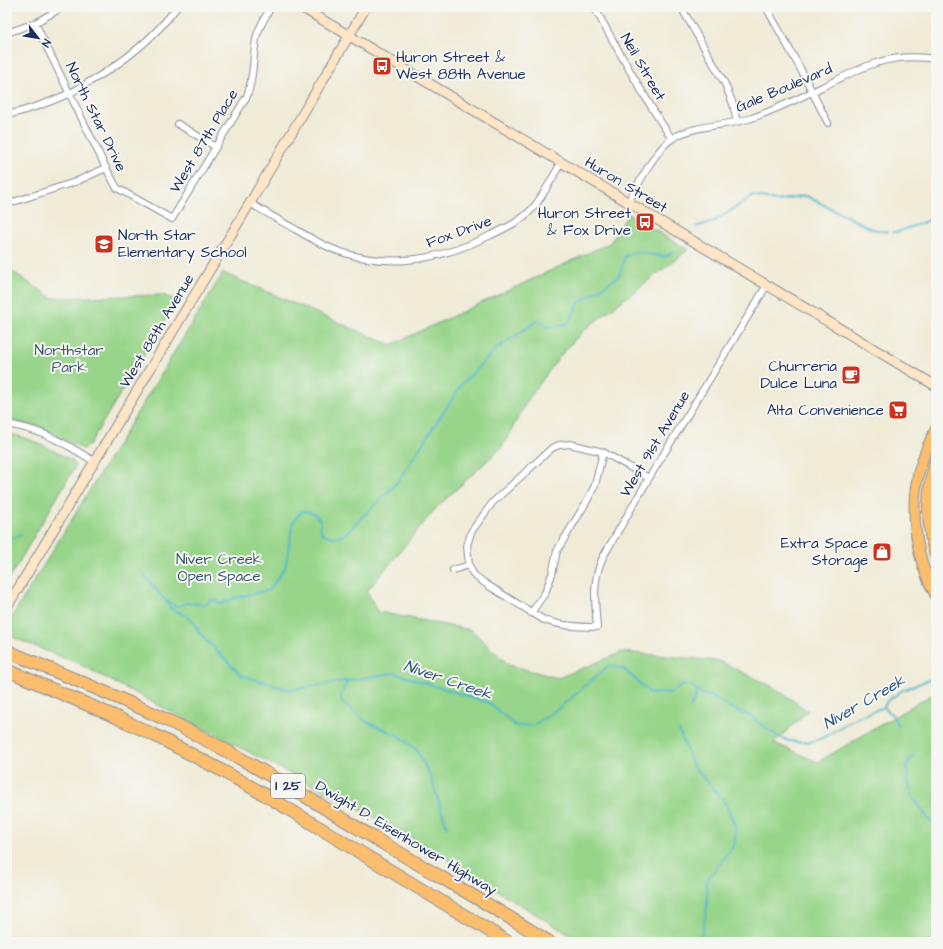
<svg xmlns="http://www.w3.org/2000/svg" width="943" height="949" viewBox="0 0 943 949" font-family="'Architects Daughter',sans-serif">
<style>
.green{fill:#98d58a;stroke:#5a8274}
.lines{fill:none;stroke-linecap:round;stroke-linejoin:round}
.stream{stroke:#50b7ce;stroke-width:2}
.street-casing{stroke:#868d9a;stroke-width:8}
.secondary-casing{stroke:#868d9a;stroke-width:11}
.primary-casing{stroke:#868d9a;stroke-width:12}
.highway-casing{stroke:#868d9a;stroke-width:14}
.street{stroke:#fff;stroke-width:6}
.secondary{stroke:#fde5c5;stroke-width:9}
.primary{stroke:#fbbd6e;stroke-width:10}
.highway{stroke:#fbbd6e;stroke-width:12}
.labels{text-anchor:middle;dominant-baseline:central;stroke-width:4;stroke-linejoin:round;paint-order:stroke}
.shield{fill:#f6f6f2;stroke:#5d6b8a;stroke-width:1}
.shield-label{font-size:14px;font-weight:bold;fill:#1b2f5e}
.poi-label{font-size:15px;fill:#1b2f5e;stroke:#f6f6f2;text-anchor:end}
.street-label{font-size:15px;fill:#1b2f5e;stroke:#f6f6f2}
.park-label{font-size:15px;fill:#3a5869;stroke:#f6f6f2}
.water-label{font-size:16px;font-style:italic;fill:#2b5880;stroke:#f6f6f2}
</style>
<rect width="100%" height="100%" fill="#f6f6f2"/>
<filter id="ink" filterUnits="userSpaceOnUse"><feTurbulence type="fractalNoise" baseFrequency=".025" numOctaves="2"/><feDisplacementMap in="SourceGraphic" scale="8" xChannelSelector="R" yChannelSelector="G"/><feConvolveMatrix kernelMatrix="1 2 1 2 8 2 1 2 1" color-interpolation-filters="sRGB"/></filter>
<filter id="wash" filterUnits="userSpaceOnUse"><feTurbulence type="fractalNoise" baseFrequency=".012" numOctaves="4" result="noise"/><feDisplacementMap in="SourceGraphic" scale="16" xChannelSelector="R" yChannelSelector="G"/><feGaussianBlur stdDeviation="0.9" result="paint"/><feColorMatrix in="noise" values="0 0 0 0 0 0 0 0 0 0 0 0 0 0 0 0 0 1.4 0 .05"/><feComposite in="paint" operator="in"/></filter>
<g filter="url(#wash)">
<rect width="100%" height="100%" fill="#f0ebd7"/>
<!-- green -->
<g class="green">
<polygon points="628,214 688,250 584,330 560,356 535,390 526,403 502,447 436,508 367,591 378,612 471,630 509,665 558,678 623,652 719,661 773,687 808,711 774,743 818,762 936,692 936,942 581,942 397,829 79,664 14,638 12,629 7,627 7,625 223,273 391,345 610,243"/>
<polygon points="7,268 52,298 162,295 177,300 89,445 83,449 41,427 7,420"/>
<path d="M7,434C31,437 52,450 73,461L75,467L7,582Z"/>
</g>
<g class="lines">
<!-- stream -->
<g class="stream">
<polyline points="696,227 715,221 753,196 776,201 806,196 872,229 887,232"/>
<polyline points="893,232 897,232 936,218"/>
<polyline points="7,540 21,535"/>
<polyline points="144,575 164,599 169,607 182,614 185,615 192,620 200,634 241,675 290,690 394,673 489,703 516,726 534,725 562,706 608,666 624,669 651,694 673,692 683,685 690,685 703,694 717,699 737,711 750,716 779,737 789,741 798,742 809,742 821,739 855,718 884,707 887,701 903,690 936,677"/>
<path d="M165,600L176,606H179L187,603L200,604L203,606C210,604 206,599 218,600V603L221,604L235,598L269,590L285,568L293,522L302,511L313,513L320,520L321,533L332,537L343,536L396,484L462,384L496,349L540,319L546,327L560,326L569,322L579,303L619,276L625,256L636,252L666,257L674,251"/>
<polyline points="347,681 341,695 342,702 367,722 399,736 416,749 430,775 447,827"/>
<polyline points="691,707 696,696 697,690"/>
<polyline points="884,707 892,715 898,726"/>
<polyline points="679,731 693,766 725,802 735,826 735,844 707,880 707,908 700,942"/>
<polyline points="913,756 909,760 907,764 909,785 913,798 923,811 927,817 936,827"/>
</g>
</g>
</g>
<g filter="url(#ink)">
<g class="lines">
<defs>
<g id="street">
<path d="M594,7C619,51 643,97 672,139"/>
<polyline points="681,7 725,84 733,104 737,122"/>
<polyline points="766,7 800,68 828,123"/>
<path d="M35,23L106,168L117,188L172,219L247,96C255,75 252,55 257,35C260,25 266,16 271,7"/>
<polyline points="7,33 35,23 63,7"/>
<path d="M7,115C28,110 48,103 68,94C75,91 82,86 89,82C123,63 154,38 177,7"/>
<polyline points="178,124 216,147"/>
<path d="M628,202C639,184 655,149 673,138C694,125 725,126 749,119C782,108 813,91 845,76C855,71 865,66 876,63C895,57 916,56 936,59"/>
<path d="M250,203C265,212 280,221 295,229C310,238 325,247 341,252C393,269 441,259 489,236C504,229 520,222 532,209C543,197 553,176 561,163"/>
<polyline points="7,204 75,182 106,168"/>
<path d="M7,424C23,427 39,431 55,439C68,445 82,454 95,462"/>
<path d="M649,478L603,452L570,444L559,445L552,448L493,502L471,532L467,546L469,565L472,572L475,576L489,586L544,620C561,626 579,627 597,627C595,602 592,580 603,557L649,478L767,285"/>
<polyline points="453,570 469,565"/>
<polyline points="531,613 545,593 552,574 557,551 587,501 595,485 603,452"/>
</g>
<g id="secondary">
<polyline points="301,7 936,386"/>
<polyline points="7,607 250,203 366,7"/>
</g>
<g id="primary">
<path d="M936,429C929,442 923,457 919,471C909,511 916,561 936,596"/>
<path d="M936,459C925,491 926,526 936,559"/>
</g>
<g id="highway">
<path d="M7,651C63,675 120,697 175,724C244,758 310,799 376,839C434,874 493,906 549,942"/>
<polyline points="7,670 114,716 154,735 219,769 267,796 508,942"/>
</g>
</defs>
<!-- street casing -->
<use href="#street" class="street-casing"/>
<!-- secondary casing -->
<use href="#secondary" class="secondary-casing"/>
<!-- primary casing -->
<use href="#primary" class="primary-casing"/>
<!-- highway casing -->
<use href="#highway" class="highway-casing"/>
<!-- street -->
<use href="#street" class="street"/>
<!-- secondary -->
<use href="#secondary" class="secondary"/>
<!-- primary -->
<use href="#primary" class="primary"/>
<!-- highway -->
<use href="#highway" class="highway"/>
</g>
</g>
<!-- icons -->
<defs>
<symbol id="bus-square" viewBox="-11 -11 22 22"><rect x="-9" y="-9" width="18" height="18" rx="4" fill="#c8321e" stroke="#f6f6f2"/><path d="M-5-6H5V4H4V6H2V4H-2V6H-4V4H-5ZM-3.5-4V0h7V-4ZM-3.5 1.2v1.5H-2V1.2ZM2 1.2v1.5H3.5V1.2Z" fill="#fff"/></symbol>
<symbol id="school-square" viewBox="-11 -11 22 22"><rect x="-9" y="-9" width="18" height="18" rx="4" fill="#c8321e" stroke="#f6f6f2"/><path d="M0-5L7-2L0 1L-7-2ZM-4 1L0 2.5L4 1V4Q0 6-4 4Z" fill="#fff"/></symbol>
<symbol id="cafe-square" viewBox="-11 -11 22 22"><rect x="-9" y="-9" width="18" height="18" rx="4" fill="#c8321e" stroke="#f6f6f2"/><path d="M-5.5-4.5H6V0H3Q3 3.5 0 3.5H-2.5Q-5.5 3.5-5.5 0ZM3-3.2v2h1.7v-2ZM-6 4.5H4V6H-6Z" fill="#fff"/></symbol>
<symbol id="supermarket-square" viewBox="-11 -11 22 22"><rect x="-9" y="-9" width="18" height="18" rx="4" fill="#c8321e" stroke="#f6f6f2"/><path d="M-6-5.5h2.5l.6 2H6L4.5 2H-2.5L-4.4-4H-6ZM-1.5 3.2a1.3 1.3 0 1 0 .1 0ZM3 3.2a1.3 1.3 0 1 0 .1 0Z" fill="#fff"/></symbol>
<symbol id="shop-square" viewBox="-11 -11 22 22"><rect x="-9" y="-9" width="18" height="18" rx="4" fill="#c8321e" stroke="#f6f6f2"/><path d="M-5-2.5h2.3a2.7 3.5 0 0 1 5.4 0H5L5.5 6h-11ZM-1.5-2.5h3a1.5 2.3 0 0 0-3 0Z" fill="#fff"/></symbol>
</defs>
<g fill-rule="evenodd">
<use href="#bus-square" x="371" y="55" width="22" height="22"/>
<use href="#bus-square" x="634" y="211" width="22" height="22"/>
<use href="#school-square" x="93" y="233" width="22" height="22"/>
<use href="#cafe-square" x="840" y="364" width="22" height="22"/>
<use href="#supermarket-square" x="887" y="399" width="22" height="22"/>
<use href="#shop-square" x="871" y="541" width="22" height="22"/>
</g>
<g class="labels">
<!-- shield labels -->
<rect class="shield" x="271" y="774" width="34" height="24" rx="3"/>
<g class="shield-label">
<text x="288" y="786">I 25</text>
</g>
<!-- poi labels -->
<g class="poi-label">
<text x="396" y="57" text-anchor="start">Huron Street &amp;<tspan x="396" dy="17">West 88th Avenue</tspan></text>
<text x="631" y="213">Huron Street<tspan x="631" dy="17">&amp; Fox Drive</tspan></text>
<text x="118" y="235" text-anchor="start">North Star<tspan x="118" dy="17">Elementary School</tspan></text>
<text x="837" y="366">Churreria<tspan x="837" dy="17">Dulce Luna</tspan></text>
<text x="884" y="410">Alta Convenience</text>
<text x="868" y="543">Extra Space<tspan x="868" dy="17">Storage</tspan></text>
</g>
<!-- street labels -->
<g class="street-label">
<text transform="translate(643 67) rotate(60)">Neil Street</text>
<text transform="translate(784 88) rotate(-23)">Gale Boulevard</text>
<text transform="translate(96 117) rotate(64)">North Star Drive</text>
<text transform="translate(204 141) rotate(-59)">West 87th Place</text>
<text transform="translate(626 185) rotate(31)">Huron Street</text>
<text transform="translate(459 232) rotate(-20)">Fox Drive</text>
<text transform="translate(157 331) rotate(-59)">West 88th Avenue</text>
<text transform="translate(655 444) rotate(-59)">West 91st Avenue</text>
<text transform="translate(406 838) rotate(31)">Dwight D. Eisenhower Highway</text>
</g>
<!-- park labels -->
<g class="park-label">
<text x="69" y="350">Northstar<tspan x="69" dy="17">Park</tspan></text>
<text x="219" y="559">Niver Creek<tspan x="219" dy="17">Open Space</tspan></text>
</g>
<!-- water labels -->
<g class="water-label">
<text transform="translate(448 680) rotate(19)">Niver Creek</text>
<text transform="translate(864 702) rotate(-30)">Niver Creek</text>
</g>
</g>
<!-- margin -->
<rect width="943" height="949" fill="none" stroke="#f6f6f2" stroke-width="24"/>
<!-- north arrow -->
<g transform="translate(38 38) rotate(121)" stroke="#f6f6f2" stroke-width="3" paint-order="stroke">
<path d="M0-3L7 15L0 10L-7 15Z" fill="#1b2f5e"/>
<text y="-6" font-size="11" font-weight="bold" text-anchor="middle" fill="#1b2f5e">N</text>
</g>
</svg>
